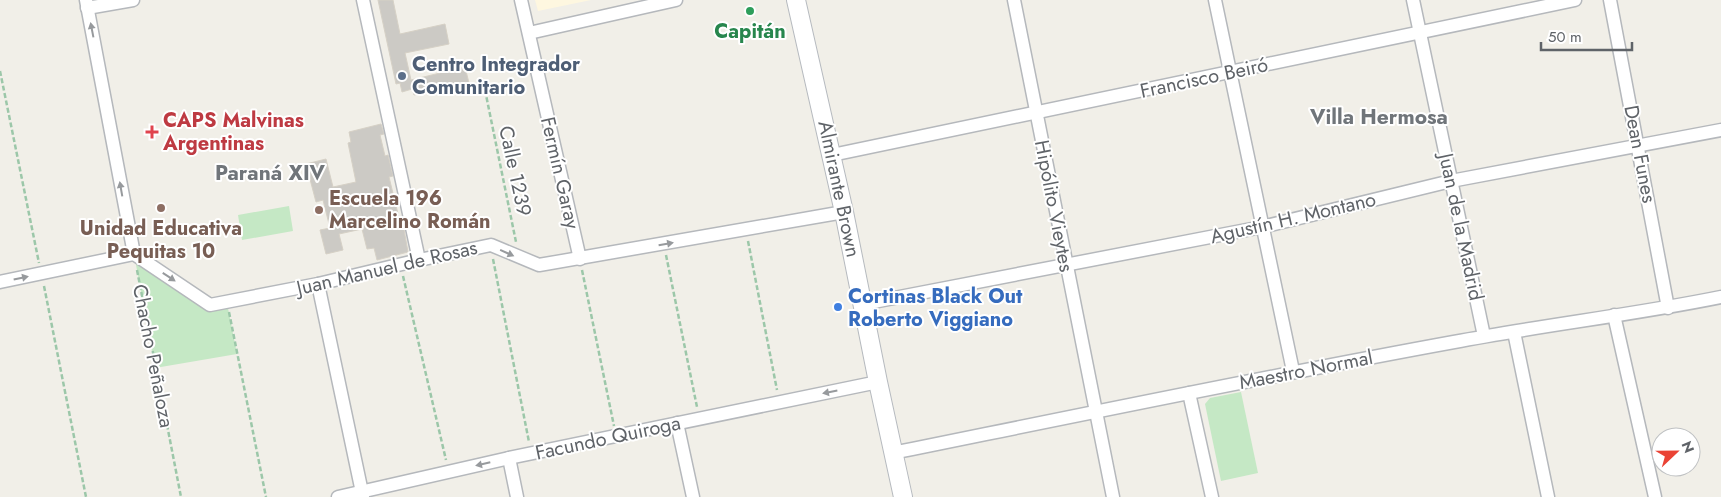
<svg xmlns="http://www.w3.org/2000/svg" width="1721" height="497" viewBox="0 0 1721 497" font-family="Jost,sans-serif">
<style>
.commercial{fill:#fef7e0}
.green{fill:#c5e8c5}
.building{fill:#cccac5;stroke:#d6d1c6}
.lines{fill:none;stroke-linecap:round;stroke-linejoin:round}
.street-casing{stroke:#b5b8bc;stroke-width:15}
.secondary-casing{stroke:#b6babf;stroke-width:20}
.path{stroke:#9cc7a9;stroke-width:2.5;stroke-dasharray:5 2.5;stroke-linecap:butt}
.street{stroke:#fff;stroke-width:12}
.secondary{stroke:#fff;stroke-width:18}
.oneway{fill:#979a9d}
.leisure-dot{fill:#2e9e5b;stroke:#fff;stroke-width:2}
.service-dot{fill:#5c6f8a;stroke:#fff;stroke-width:2}
.health-dot{fill:#e0444e;stroke:#fff;stroke-width:2}
.education-dot{fill:#8d6e63;stroke:#fff;stroke-width:2}
.shop-dot{fill:#3f7fe0;stroke:#fff;stroke-width:2}
.labels{text-anchor:middle;dominant-baseline:central;stroke-width:4;stroke-linejoin:round;paint-order:stroke}
.leisure-label{font-size:20px;font-weight:bold;fill:#27864d;stroke:#fff}
.service-label{font-size:20px;font-weight:bold;fill:#4e5e75;stroke:#fff;text-anchor:start}
.street-label{font-size:20px;fill:#5f6368;stroke:#fff}
.health-label{font-size:20px;font-weight:bold;fill:#be3a42;stroke:#fff;text-anchor:start}
.education-label{font-size:20px;font-weight:bold;fill:#785e54;stroke:#fff;text-anchor:start}
.shop-label{font-size:20px;font-weight:bold;fill:#366cbe;stroke:#fff;text-anchor:start}
.neighbourhood-label{font-size:21px;font-weight:bold;fill:#70757a;stroke:#fff}
</style>
<rect width="100%" height="100%" fill="#f1efe8"/>
<!-- commercial -->
<polygon class="commercial" points="535,0 591,0 538,11"/>
<!-- green -->
<g class="green">
<polygon points="289,206 293,231 242,240 238,215"/>
<polygon points="134,254 210,305 227,303 237,354 155,368"/>
<polygon points="1241,392 1258,473 1221,481 1205,404 1210,398"/>
</g>
<!-- building -->
<g class="building">
<polygon points="378,0 393,0 400,34 445,24 449,44 405,53 411,80 465,67 469,83 414,95 412,89 402,92 400,83 396,84"/>
<polygon points="381,124 384,134 380,135 385,156 388,155 393,176 389,177 399,218 402,218 408,252 377,260 374,248 367,249 362,229 339,234 343,250 326,254 320,230 330,228 323,200 316,202 306,164 326,159 333,187 356,182 348,143 351,142 349,132"/>
</g>
<g class="lines">
<defs>
<g id="street">
<polyline points="86,0 134,254"/>
<polyline points="363,0 419,260"/>
<polyline points="521,0 580,259"/>
<polyline points="1014,0 1113,497"/>
<polyline points="1215,0 1293,371"/>
<polyline points="1413,0 1484,336"/>
<polyline points="1610,0 1668,308"/>
<polyline points="87,8 133,0"/>
<polyline points="529,33 676,0"/>
<polyline points="832,155 1575,0"/>
<polyline points="0,282 134,254 210,305 318,284 419,260 491,245 539,265 844,212"/>
<polyline points="318,284 363,497"/>
<polyline points="863,304 1262,227 1451,181 1721,130"/>
<polyline points="1614,315 1655,497"/>
<polyline points="1514,332 1548,497"/>
<polyline points="1189,393 1212,497"/>
<polyline points="677,423 693,497"/>
<path d="M893,453C1080,415 1267,376 1454,342C1543,325 1633,315 1721,297"/>
<polyline points="509,458 517,497"/>
<polyline points="338,497 509,458 878,382"/>
</g>
<polyline id="secondary" points="796,0 844,212 878,382 903,497"/>
</defs>
<!-- street casing -->
<use href="#street" class="street-casing"/>
<!-- secondary casing -->
<use href="#secondary" class="secondary-casing"/>
<!-- path -->
<g class="path">
<polyline points="0,71 39,263"/>
<polyline points="485,90 516,242"/>
<polyline points="748,241 777,390"/>
<polyline points="666,255 697,407"/>
<polyline points="493,259 529,442"/>
<polyline points="137,270 181,497"/>
<polyline points="582,270 614,426"/>
<polyline points="403,276 446,460"/>
<polyline points="44,286 86,497"/>
<polyline points="229,312 266,497"/>
</g>
<!-- street -->
<use href="#street" class="street"/>
<!-- secondary -->
<use href="#secondary" class="secondary"/>
</g>
<!-- one-way arrows -->
<defs><path id="oneway-solid" d="M-6-.8H1V-3.2L6.5 0L1 3.2V.8H-6Z" transform="scale(1.25)"/></defs>
<g class="oneway">
<use href="#oneway-solid" transform="translate(92 30) rotate(-101)"/>
<use href="#oneway-solid" transform="translate(121 189) rotate(-100)"/>
<use href="#oneway-solid" transform="translate(666 244) rotate(-10)"/>
<use href="#oneway-solid" transform="translate(507 253) rotate(24)"/>
<use href="#oneway-solid" transform="translate(169 277) rotate(33)"/>
<use href="#oneway-solid" transform="translate(21 278) rotate(-12)"/>
<use href="#oneway-solid" transform="translate(830 392) rotate(169)"/>
<use href="#oneway-solid" transform="translate(483 464) rotate(167)"/>
</g>
<!-- markers -->
<circle class="leisure-dot" cx="750" cy="11" r="5"/>
<circle class="service-dot" cx="402" cy="76" r="5"/>
<path class="health-dot" d="M149.5 124.5h5v5h5v5h-5v5h-5v-5h-5v-5h5z"/>
<g class="education-dot">
<circle cx="161" cy="208" r="5"/>
<circle cx="319" cy="210" r="5"/>
</g>
<circle class="shop-dot" cx="838" cy="307" r="5"/>
<g class="labels">
<!-- leisure labels -->
<g class="leisure-label">
<text x="750" y="31">Capitán</text>
</g>
<!-- service labels -->
<g class="service-label">
<text x="412" y="64">Centro Integrador<tspan x="412" dy="23">Comunitario</tspan></text>
</g>
<!-- street labels -->
<g class="street-label">
<text transform="translate(1204 78) rotate(-12)">Francisco Beiró</text>
<text transform="translate(1640 154) rotate(79)">Dean Funes</text>
<text transform="translate(515 171) rotate(78)">Calle 1239</text>
<text transform="translate(560 173) rotate(77)">Fermín Garay</text>
<text transform="translate(839 189) rotate(78)">Almirante Brown</text>
<text transform="translate(1054 206) rotate(79)">Hipólito Vieytes</text>
<text transform="translate(1293 218) rotate(-13)">Agustín H. Montano</text>
<text transform="translate(1461 227) rotate(78)">Juan de la Madrid</text>
<text transform="translate(387 268) rotate(-13)">Juan Manuel de Rosas</text>
<text transform="translate(153 356) rotate(79)">Chacho Peñaloza</text>
<text transform="translate(1306 370) rotate(-11)">Maestro Normal</text>
<text transform="translate(608 438) rotate(-12)">Facundo Quiroga</text>
</g>
<!-- health labels -->
<g class="health-label">
<text x="163" y="120">CAPS Malvinas<tspan x="163" dy="23">Argentinas</tspan></text>
</g>
<!-- education labels -->
<g class="education-label">
<text x="329" y="198">Escuela 196<tspan x="329" dy="23">Marcelino Román</tspan></text>
<text x="161" y="228" text-anchor="middle">Unidad Educativa<tspan x="161" dy="23">Pequitas 10</tspan></text>
</g>
<!-- shop labels -->
<g class="shop-label">
<text x="848" y="296">Cortinas Black Out<tspan x="848" dy="23">Roberto Viggiano</tspan></text>
</g>
<!-- neighbourhood labels -->
<g class="neighbourhood-label">
<text x="1379" y="117">Villa Hermosa</text>
<text x="270" y="173">Paraná XIV</text>
</g>
</g>
<!-- north arrow -->
<g transform="translate(1676 452) rotate(68)"><circle r="24" fill="#ffffff" stroke="#bfc1c3"/>
<path d="M0-4L9 19L0 12L-9 19Z" fill="#ea4335"/>
<text y="-8" font-size="14" font-weight="bold" text-anchor="middle" fill="#5f6368">N</text>
</g>
<!-- scale -->
<path d="M1541 42v8h91v-8" fill="none" stroke="#5f6368" stroke-width="2.5"/>
<text x="1548" y="42" font-size="15" fill="#5f6368" stroke="#ffffff" stroke-width="4" paint-order="stroke">50 m</text>
</svg>
